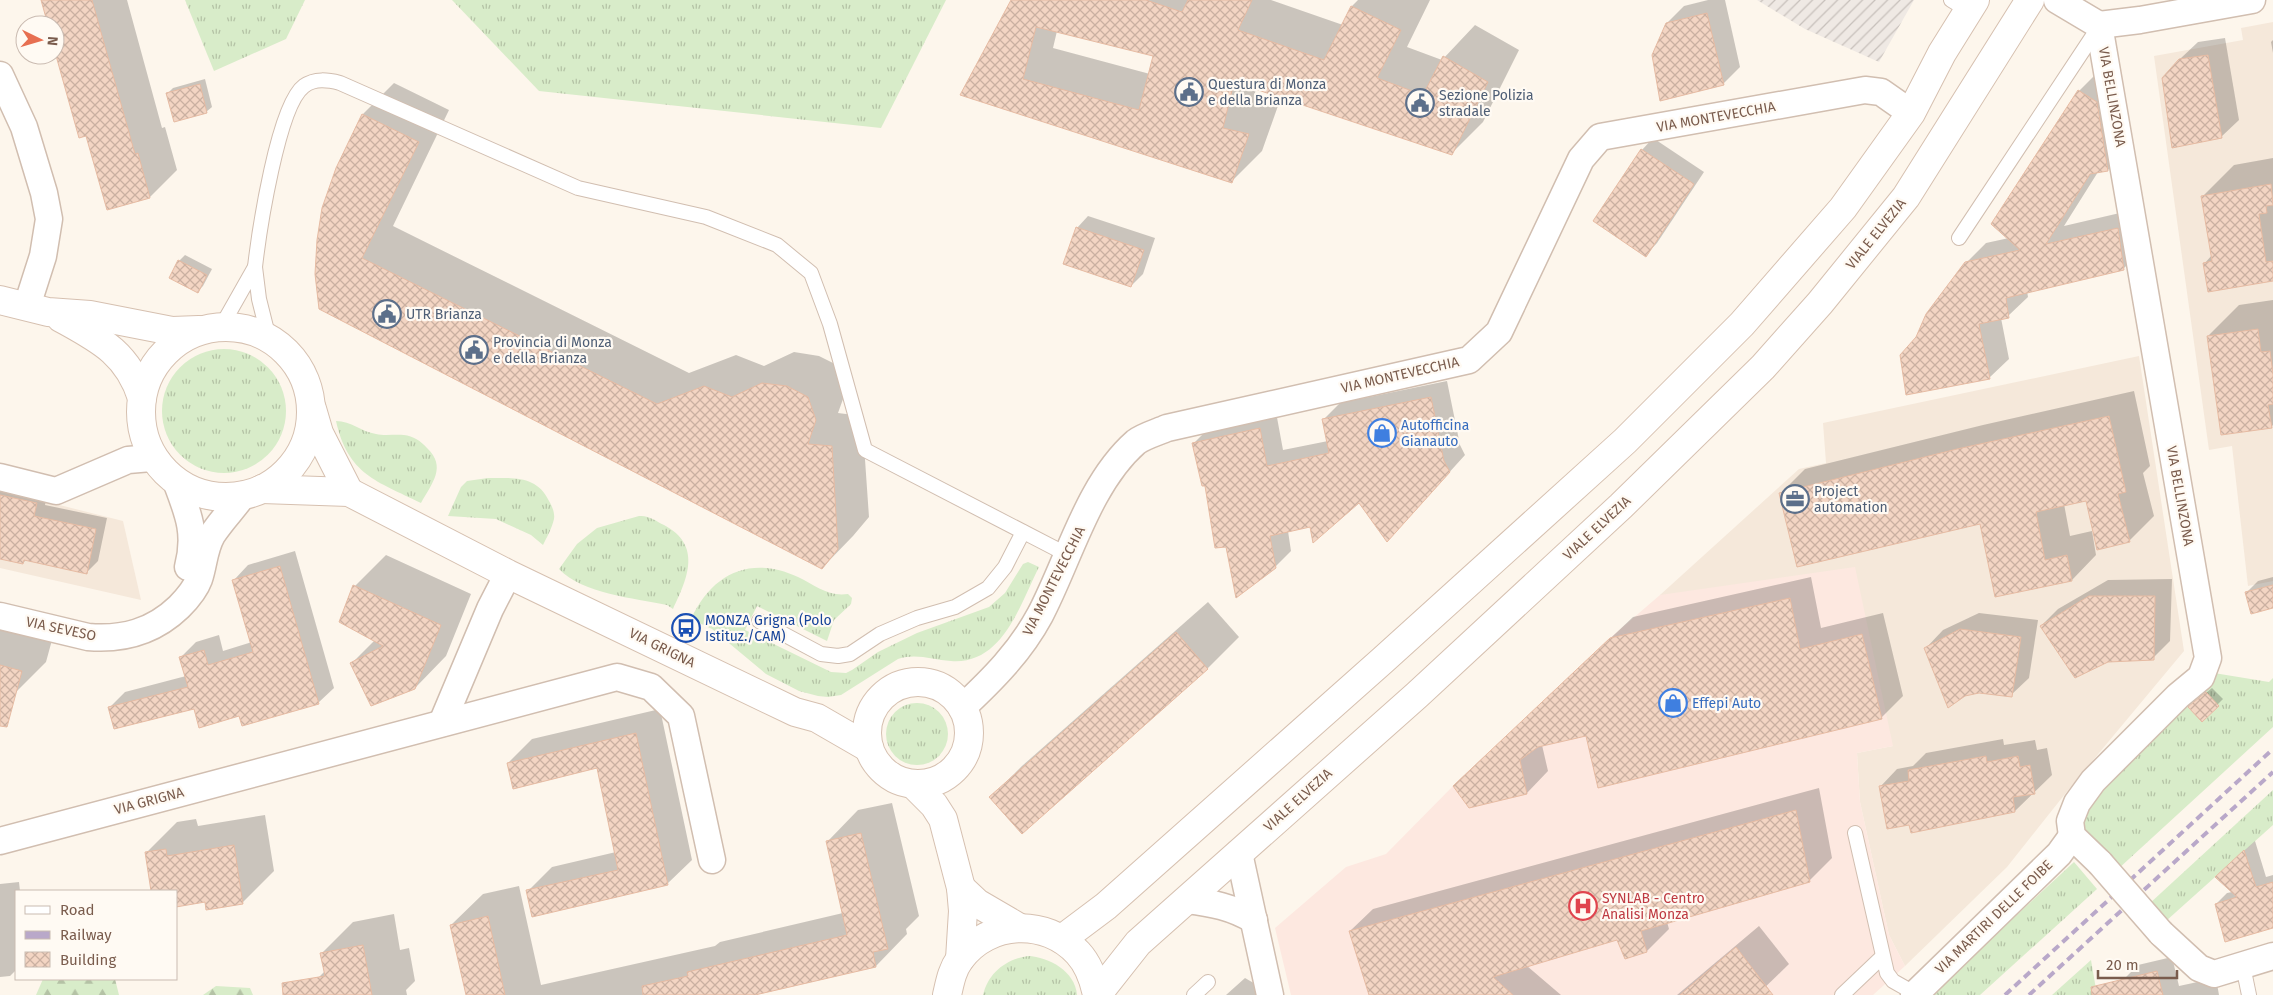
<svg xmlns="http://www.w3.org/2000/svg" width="2273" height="995" viewBox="0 0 2273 995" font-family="'Fira Sans',sans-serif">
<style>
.residential{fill:#f5e8da}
.commercial{fill:#fde8e0}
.industrial{fill:url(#industrial-furrows)}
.grass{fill:url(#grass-tufts)}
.forest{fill:url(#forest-firs)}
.shadow{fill:#0003;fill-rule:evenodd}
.building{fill:url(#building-cross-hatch);stroke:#e6bba3;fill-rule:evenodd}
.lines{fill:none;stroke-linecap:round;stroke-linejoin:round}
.lane-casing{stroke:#d1beb0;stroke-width:16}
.street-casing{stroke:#d1beb0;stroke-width:29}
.secondary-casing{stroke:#d6c0b0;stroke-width:30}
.lane{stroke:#fff;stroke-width:14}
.street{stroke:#fff;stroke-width:26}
.secondary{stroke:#fff;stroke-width:28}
.rail{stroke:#b9a8c9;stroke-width:4;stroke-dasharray:8 5;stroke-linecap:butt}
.street-bridge-casing{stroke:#d1beb0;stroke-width:29;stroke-linecap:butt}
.street-bridge{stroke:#fff;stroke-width:26}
.labels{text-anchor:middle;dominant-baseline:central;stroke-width:4.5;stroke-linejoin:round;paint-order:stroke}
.service-label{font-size:14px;fill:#4e5e75;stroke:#fffaf3;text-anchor:start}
.street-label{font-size:14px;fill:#7a5c4d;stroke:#fffaf3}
.shop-label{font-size:14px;fill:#366cbe;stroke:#fffaf3;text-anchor:start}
.transit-label{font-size:14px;fill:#164399;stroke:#fffaf3;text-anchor:start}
.health-label{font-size:14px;fill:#be3a42;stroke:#fffaf3;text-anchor:start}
</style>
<defs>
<pattern id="industrial-furrows" width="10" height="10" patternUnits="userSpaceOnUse" patternTransform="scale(1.25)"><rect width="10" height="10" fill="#efe9e4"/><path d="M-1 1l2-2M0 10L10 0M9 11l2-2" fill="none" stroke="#c7c0bb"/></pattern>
<pattern id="grass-tufts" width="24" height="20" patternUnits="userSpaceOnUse" patternTransform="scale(1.25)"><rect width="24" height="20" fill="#d8ecc9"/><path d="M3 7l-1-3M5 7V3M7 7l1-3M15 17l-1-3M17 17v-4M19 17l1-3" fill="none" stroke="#b4c2a5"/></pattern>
<pattern id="forest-firs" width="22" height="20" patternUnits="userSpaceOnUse" patternTransform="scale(1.25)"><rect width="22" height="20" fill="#d8ecc9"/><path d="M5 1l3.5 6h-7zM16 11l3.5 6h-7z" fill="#b4c2a5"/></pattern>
<pattern id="building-cross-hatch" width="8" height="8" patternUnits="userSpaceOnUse" patternTransform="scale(1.25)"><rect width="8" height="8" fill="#f3d5c3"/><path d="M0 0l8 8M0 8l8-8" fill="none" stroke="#cab0a1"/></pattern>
</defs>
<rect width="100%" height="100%" fill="#fdf6ec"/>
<!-- residential -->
<g class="residential">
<polygon points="2273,22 2273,581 2248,586 2232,446 2209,450 2154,56 2243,40 2241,28"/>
<polygon points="2139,356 2184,651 2069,789 2007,867 1905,966 1889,935 1860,802 1857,753 1893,746 1660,595 1799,469 1826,463 1823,423"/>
<polygon points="0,490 123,521 141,600 0,568"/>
</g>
<!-- commercial -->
<polygon class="commercial" points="1855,567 1893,746 1857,753 1860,802 1889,935 1905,966 1873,995 1291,995 1275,928 1346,867 1386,854 1453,786 1610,638 1660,595"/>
<!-- industrial -->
<polygon class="industrial" points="1757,0 1914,0 1879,62 1805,29"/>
<!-- grass -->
<g class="grass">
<polygon points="185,0 305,0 286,39 214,71"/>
<polygon points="452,0 946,0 881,128 539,91"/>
<circle cx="224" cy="411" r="62"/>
<path d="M336,421C351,421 362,432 376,434C385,436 395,434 404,435C413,436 421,441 427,448C447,467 432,483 421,503C377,481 348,475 336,421Z"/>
<path d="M488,478C512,478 537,475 549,501C552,506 555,513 554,519C552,528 547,537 543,545L531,535L496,519L448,516L461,487L467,481Z"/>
<path d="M639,516C649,515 656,521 664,525C702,545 688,578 673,609L667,605C634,598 583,594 559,569L577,544L597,528Z"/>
<path d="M1028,562L1039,567C1020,604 1003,665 951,661C932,660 917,653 898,659L841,695L828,697L818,696L799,691L766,674L712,629L691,619C712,573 751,555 798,577C815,585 828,597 848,594L852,598L851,604L834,620L827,641L757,606L745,630L831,672L846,673L852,670L878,652L917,633L989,607L1005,593L1023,564Z"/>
<polygon points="2214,673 2269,682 2273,678 2273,727 2117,870 2080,824 2091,798 2183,702 2202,722 2219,706 2199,686"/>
<circle cx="917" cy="734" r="31"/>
<polygon points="2273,790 2273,825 2166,921 2149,904"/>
<polygon points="2074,862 2097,889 1980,995 1930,995"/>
<path d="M1028,956C1049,957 1075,971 1077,995H983C988,973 1006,959 1028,956Z"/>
<polygon points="2091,960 2097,995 2052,995"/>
</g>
<!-- forest -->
<g class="forest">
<polygon points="43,979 115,979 119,995 36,995"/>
<polygon points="216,986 250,988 253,995 203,995"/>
</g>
<!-- shadow -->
<g class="shadow">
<polygon points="42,0 127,0 162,128 165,127 177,170 150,197 87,134 55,47 55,25 49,25"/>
<path d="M1012,0H1271L1343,25L1352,6L1358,0H1430L1407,47L1442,60L1475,25L1519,50L1483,122L1452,153L1256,88L1254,98L1279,103L1262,151L1231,182L962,94ZM1057,31L1155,55L1150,74L1053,48Z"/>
<polygon points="1708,0 1725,0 1740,67 1723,84 1667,23 1684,6"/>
<polygon points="2225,38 2239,120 2221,137 2180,59 2198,42"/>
<polygon points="2273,40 2273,53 2271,42"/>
<polygon points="2098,72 2127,150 2108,170 2098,172 2064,226 2137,209 2143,249 2123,269 2027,291 2028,297 2008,316 2001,318 2009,359 1989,378 1917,338 1966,263 1986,243 2009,238 2079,91"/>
<polygon points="205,79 212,107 206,112 168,93 173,88"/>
<polygon points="394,83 449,110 393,226 689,373 736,355 764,366 794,352 819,356 839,366 847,388 838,413 862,416 869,517 853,536 822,568 320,308 363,114"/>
<polygon points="1653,138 1704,172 1657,243 1646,255 1642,150"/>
<polygon points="2273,158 2273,279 2205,263 2212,255 2202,197 2234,165"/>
<polygon points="1088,216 1155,238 1143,274 1131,286 1077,228"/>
<polygon points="185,255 212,269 203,286 198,291 179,261"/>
<polygon points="2273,300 2273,425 2271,427 2208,336 2239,305"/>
<polygon points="1447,381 1460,445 1465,455 1388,540 1359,501 1311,526 1288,531 1291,551 1275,567 1227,545 1193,444 1209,428 1276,412 1283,450 1328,441 1324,419 1340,403"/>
<polygon points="2134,391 2150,466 2143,473 2154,516 2129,541 2087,499 2064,504 2070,536 2092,531 2096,555 2072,580 1981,522 1780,494 1805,469 1983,425"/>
<polygon points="0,485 48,492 45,505 107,518 98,561 86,573 27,559 23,563 0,557"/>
<polygon points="295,551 334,688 318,703 240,714 195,708 110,707 125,692 186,676 181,657 196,642 219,635 223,651 252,642 233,581 248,565"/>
<polygon points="386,555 471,594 446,656 415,688 352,663 375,640 355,586"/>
<polygon points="1811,577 1821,628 1883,613 1903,696 1882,717 1599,786 1587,734 1542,745 1548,771 1527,793 1476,765 1633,617"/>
<polygon points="2273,577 2273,607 2247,592 2258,581"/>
<polygon points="2172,579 2170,641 2153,658 2041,626 2058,609 2108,580"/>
<polygon points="1208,602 1239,637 1208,668 1022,833 991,797 1022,766"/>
<polygon points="1979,613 2038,620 2029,678 2011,695 1926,648 1943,630"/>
<polygon points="4,627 52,640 46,662 15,693 0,703 0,631"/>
<polygon points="2212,688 2223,699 2202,720 2195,702"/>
<polygon points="660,709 692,860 667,884 528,891 552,867 616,852 598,767 508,763 532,739"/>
<polygon points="2003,739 2004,745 2035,740 2037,750 2047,748 2052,775 2015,811 1910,824 1880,787 1897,769 1913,766 1926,753"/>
<polygon points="1819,788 1832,858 1809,881 1667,922 1669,929 1647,951 1625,957 1618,939 1527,966 1561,995 1371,995 1350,931 1373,909"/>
<polygon points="892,803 919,916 906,929 907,934 876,966 750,995 467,995 451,925 483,894 519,886 541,985 715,946 720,942 843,913 827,842 858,810"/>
<polygon points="265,815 274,871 243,902 206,901 176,891 152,891 146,853 177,822 196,819 198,826"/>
<polygon points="2255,841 2266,877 2273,875 2273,927 2216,904 2227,893 2232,892 2227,866"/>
<polygon points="19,882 20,891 16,891 16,970 10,976 0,977 0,884"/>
<polygon points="394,914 400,950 409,948 415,981 406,990 407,995 321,995 318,978 325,971 322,953 353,922"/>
<polygon points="1759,926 1789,964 1757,995 1677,995"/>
<polygon points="2172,957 2179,986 2216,978 2219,995 2127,995 2123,980 2138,965"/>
<polygon points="1245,978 1264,989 1265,995 1226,995"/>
</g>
<!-- building -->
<g class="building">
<polygon points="41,0 92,0 135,154 138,153 150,198 107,210 86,136 79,138 55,52 55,25 48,25"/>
<path d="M1011,0H1146L1182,12L1188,0H1252L1238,30L1324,60L1351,6L1401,30L1377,78L1423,95L1443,56L1488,82L1452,155L1234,82L1223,128L1249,134L1232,183L960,95ZM1036,27L1153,56L1139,110L1023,79Z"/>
<polygon points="1707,13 1724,85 1660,101 1652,55 1666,23"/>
<polygon points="2208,55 2222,138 2172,148 2162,78 2179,59"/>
<polygon points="200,84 207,113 174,122 166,93"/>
<polygon points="2078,90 2097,102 2108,171 2090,174 2046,244 2118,228 2124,270 2006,298 2009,318 1979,324 1990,379 1906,395 1900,355 1916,337 1926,314 1965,262 2020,250 1991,224"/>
<polygon points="362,114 419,142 362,258 657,404 704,386 732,397 762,383 787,386 808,397 816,420 808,444 832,446 838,549 822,569 319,309 315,274 317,240 322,208 336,168"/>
<polygon points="1641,149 1694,184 1646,257 1593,221"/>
<polygon points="2271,184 2273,205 2266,206 2267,213 2259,214 2266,262 2273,261 2273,281 2208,292 2203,263 2212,261 2201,196"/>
<polygon points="1076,227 1144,250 1131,287 1063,264"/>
<polygon points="178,260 207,275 198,293 169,278"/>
<polygon points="2258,329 2261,352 2270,351 2273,374 2273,404 2268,405 2272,428 2221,435 2207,336"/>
<polygon points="1431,397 1444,461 1450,472 1387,542 1359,503 1313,543 1310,527 1270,536 1276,568 1236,598 1226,547 1215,548 1205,486 1202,486 1192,443 1260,428 1267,466 1329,453 1322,419"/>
<polygon points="2109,416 2126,492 2118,494 2130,542 2097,550 2086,501 2036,512 2045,560 2067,555 2072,581 1995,597 1980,524 1797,567 1779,493 1957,449"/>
<polygon points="0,495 37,503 34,516 96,529 87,574 24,560 23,564 0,559"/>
<polygon points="280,566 319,704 242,726 239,716 199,728 194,709 114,729 108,707 188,687 179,657 204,650 208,665 253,652 232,580"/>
<polygon points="353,585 441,625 415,689 371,706 350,663 383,646 339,622"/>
<polygon points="2273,585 2273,608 2251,614 2245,592"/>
<polygon points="2089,596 2155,596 2154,660 2108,662 2075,678 2040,626"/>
<polygon points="1790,598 1800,649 1862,634 1882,719 1598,788 1586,736 1538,747 1520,760 1527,794 1469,808 1453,786 1610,638"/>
<polygon points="1960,629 2021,637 2012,697 1979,693 1965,696 1948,708 1924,648"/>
<polygon points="1176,632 1208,669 1022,834 989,797"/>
<polygon points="0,665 22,671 7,727 0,726"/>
<polygon points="2206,692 2219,706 2202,722 2188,707"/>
<polygon points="636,733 668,885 532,917 526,890 618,870 597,768 513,789 507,763"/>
<polygon points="1986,756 1987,762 2018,756 2020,767 2030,765 2035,794 2013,797 2015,812 1911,833 1909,825 1887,829 1879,786 1909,781 1908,770"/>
<polygon points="1796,810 1810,882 1641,931 1647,952 1625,959 1617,940 1493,977 1513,995 1369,995 1349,931"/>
<polygon points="861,833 888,949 873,952 876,967 755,995 643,995 642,986 688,976 687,972 847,935 826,841"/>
<polygon points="234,845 243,904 206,910 205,902 176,907 176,891 151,891 145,852 166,849 167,856"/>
<polygon points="2244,850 2256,887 2273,882 2273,928 2225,942 2215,904 2237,897 2215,877"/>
<polygon points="488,916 505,995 466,995 450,925"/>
<polygon points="363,945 372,995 283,995 282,983 325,976 320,953"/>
<polygon points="1736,947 1773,995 1680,995"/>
<polygon points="2157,971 2163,995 2092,995 2091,987"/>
</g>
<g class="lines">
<defs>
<g id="lane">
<polyline points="1951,0 1969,11"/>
<polyline points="1959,238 2098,28"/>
<path d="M255,267C259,232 278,105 304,86C315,78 328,80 340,83L578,188L706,217L777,245L811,273L830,324L865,450L1068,555"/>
<polyline points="221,327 255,267 259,299 269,339"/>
<polyline points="759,621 821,654 838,656 850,654 880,634 917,618 955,607 988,588 1005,567 1023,532"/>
<polyline points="1855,833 1887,973 1893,981 1916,994"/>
<polyline points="2243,966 2249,995"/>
<polyline points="1194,995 1208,982"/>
<polyline points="1842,995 1882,957"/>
</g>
<g id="street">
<polyline points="2057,0 2099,25 2208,658 2201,677 2178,696 2093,781 2077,803 2070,821 2072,836 2100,863"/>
<polyline points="2099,25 2140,20 2252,0"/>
<polyline points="0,75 24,127 44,193 49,219 43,256 27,306"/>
<polyline points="0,477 56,491 128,460 151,458 157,461"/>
<path d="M176,481C188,513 197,533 188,567"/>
<path d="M0,616L88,637C123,640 153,632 179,607C187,599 195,590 199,579C204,564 204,549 212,535C221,521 233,509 243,495"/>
<path d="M962,708C993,679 1020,652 1040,615C1069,560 1088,484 1136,442C1144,436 1158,432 1167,428L1469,360L1499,332L1581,159L1600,137L1865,90L1881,92L1911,113"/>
<polyline points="442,723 490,609 508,574"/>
<polyline points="0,841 617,677 651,687 681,716 712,860"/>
<polyline points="1239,853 1270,995"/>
<path d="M1187,900C1212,903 1232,907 1254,920"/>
<polyline points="2161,933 2199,968 2214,974 2273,956"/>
<polyline points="1914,995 2059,854 2072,836"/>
</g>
<g id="secondary">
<polyline points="0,300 48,312 90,315 172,331 199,330"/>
<path d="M61,318C99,339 128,353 142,398"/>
<circle cx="226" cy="412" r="85"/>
<polyline points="312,409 319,433 349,492"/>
<polyline points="262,489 349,492 508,574 795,712 817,718 869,748"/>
<circle cx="918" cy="733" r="51"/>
<polyline points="913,784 934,805 943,819 961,888 963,911 960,959"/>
<polyline points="961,888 977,903 1018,927"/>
<polyline points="1062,939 1106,906 1383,660 1625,441 1742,324 1843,208 1911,113 1942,53 1975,0"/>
<path d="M947,995C950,982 952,970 960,959C989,920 1046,918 1078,953C1089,965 1094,980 1097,995"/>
<polyline points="1097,995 1138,943 1417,695 1621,506 1763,367 1820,303 1906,197 2030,0"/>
</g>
</defs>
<!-- lane casing -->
<use href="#lane" class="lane-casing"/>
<!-- street casing -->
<use href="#street" class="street-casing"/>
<!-- secondary casing -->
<use href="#secondary" class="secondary-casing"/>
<!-- lane -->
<use href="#lane" class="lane"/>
<!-- street -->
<use href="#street" class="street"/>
<!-- secondary -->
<use href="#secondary" class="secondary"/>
<!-- rail -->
<g class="rail">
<polyline points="2005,995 2273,749"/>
<polyline points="2029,995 2273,772"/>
</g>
<defs>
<polyline id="street-bridge" points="2100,863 2161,933"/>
</defs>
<!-- street-bridge casing -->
<use href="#street-bridge" class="street-bridge-casing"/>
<!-- street-bridge -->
<use href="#street-bridge" class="street-bridge"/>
</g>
<!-- icons -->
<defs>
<symbol id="civic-ring" viewBox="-11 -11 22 22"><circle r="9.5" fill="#fffaf3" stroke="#5c6f8a" stroke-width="1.5"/><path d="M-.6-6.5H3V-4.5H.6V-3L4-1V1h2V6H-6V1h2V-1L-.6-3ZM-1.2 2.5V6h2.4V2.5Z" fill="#5c6f8a"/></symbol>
<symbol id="shop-ring" viewBox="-11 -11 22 22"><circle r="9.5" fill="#fffaf3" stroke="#3f7fe0" stroke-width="1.5"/><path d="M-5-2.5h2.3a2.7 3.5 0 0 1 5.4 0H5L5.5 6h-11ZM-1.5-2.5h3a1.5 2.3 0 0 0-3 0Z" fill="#3f7fe0"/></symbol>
<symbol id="office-ring" viewBox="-11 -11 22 22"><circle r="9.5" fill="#fffaf3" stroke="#5c6f8a" stroke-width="1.5"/><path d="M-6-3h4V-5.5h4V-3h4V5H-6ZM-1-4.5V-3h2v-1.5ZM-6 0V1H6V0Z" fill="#5c6f8a"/></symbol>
<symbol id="bus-ring" viewBox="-11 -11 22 22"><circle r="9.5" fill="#fffaf3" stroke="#1a4fb4" stroke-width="1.5"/><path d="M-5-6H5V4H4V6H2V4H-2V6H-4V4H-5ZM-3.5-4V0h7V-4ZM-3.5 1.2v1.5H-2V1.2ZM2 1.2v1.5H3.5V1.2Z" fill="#1a4fb4"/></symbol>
<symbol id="hospital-ring" viewBox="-11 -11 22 22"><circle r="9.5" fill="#fffaf3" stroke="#e0444e" stroke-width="1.5"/><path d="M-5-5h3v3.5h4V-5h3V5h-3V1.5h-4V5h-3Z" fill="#e0444e"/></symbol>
</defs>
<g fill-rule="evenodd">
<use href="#civic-ring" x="1173" y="76" width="32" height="32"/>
<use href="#civic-ring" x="1404" y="87" width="32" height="32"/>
<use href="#civic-ring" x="371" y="298" width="32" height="32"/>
<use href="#civic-ring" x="458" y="334" width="32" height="32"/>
<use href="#shop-ring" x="1366" y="417" width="32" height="32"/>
<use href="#office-ring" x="1779" y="483" width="32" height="32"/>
<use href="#bus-ring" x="670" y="612" width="32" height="32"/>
<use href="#shop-ring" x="1657" y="687" width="32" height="32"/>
<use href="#hospital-ring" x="1567" y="890" width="32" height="32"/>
</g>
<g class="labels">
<!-- service labels -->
<g class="service-label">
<text x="1208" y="84">Questura di Monza<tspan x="1208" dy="16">e della Brianza</tspan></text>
<text x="1439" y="95">Sezione Polizia<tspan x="1439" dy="16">stradale</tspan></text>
<text x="406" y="314">UTR Brianza</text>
<text x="493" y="342">Provincia di Monza<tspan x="493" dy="16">e della Brianza</tspan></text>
<text x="1814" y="491">Project<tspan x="1814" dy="16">automation</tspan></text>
</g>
<!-- street labels -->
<g class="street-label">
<text transform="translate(2112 97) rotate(80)">VIA BELLINZONA</text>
<text transform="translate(1716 117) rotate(-10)">VIA MONTEVECCHIA</text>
<text transform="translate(1876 234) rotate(-51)">VIALE ELVEZIA</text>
<text transform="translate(1400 375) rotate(-13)">VIA MONTEVECCHIA</text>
<text transform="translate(2180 496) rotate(80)">VIA BELLINZONA</text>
<text transform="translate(1597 528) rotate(-43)">VIALE ELVEZIA</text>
<text transform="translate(1054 581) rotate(-63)">VIA MONTEVECCHIA</text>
<text transform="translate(61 629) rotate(12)">VIA SEVESO</text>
<text transform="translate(662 648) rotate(26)">VIA GRIGNA</text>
<text transform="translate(1298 800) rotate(-42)">VIALE ELVEZIA</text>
<text transform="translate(149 801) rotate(-15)">VIA GRIGNA</text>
<text transform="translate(1994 917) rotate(-44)">VIA MARTIRI DELLE FOIBE</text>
</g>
<!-- shop labels -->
<g class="shop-label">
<text x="1401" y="425">Autofficina<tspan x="1401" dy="16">Gianauto</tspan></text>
<text x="1692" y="703">Effepi Auto</text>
</g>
<!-- transit labels -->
<g class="transit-label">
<text x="705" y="620">MONZA Grigna (Polo<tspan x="705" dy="16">Istituz./CAM)</tspan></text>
</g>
<!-- health labels -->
<g class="health-label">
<text x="1602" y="898">SYNLAB - Centro<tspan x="1602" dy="16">Analisi Monza</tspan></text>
</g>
</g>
<!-- legend -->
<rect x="15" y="890" width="162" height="90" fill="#fffaf3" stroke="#cabbb1"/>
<rect x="25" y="906" width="25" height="8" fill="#ffffff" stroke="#cabbb1"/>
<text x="60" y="915" font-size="15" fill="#7a5c4d">Road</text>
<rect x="25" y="931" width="25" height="8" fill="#b9a8c9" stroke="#cabbb1"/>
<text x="60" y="940" font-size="15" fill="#7a5c4d">Railway</text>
<rect x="25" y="952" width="25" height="15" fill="url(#building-cross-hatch)" stroke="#cabbb1"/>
<text x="60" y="965" font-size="15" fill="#7a5c4d">Building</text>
<!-- north arrow -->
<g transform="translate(40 40) rotate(95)"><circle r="24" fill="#fffaf3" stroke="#cabbb1"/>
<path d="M0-4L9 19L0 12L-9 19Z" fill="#e76f51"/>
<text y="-8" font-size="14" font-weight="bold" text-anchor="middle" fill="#7a5c4d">N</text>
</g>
<!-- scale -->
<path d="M2098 970v8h79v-8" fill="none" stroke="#7a5c4d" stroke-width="2.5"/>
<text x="2106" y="970" font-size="15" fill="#7a5c4d" stroke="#fffaf3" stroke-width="4" paint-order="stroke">20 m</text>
</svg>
